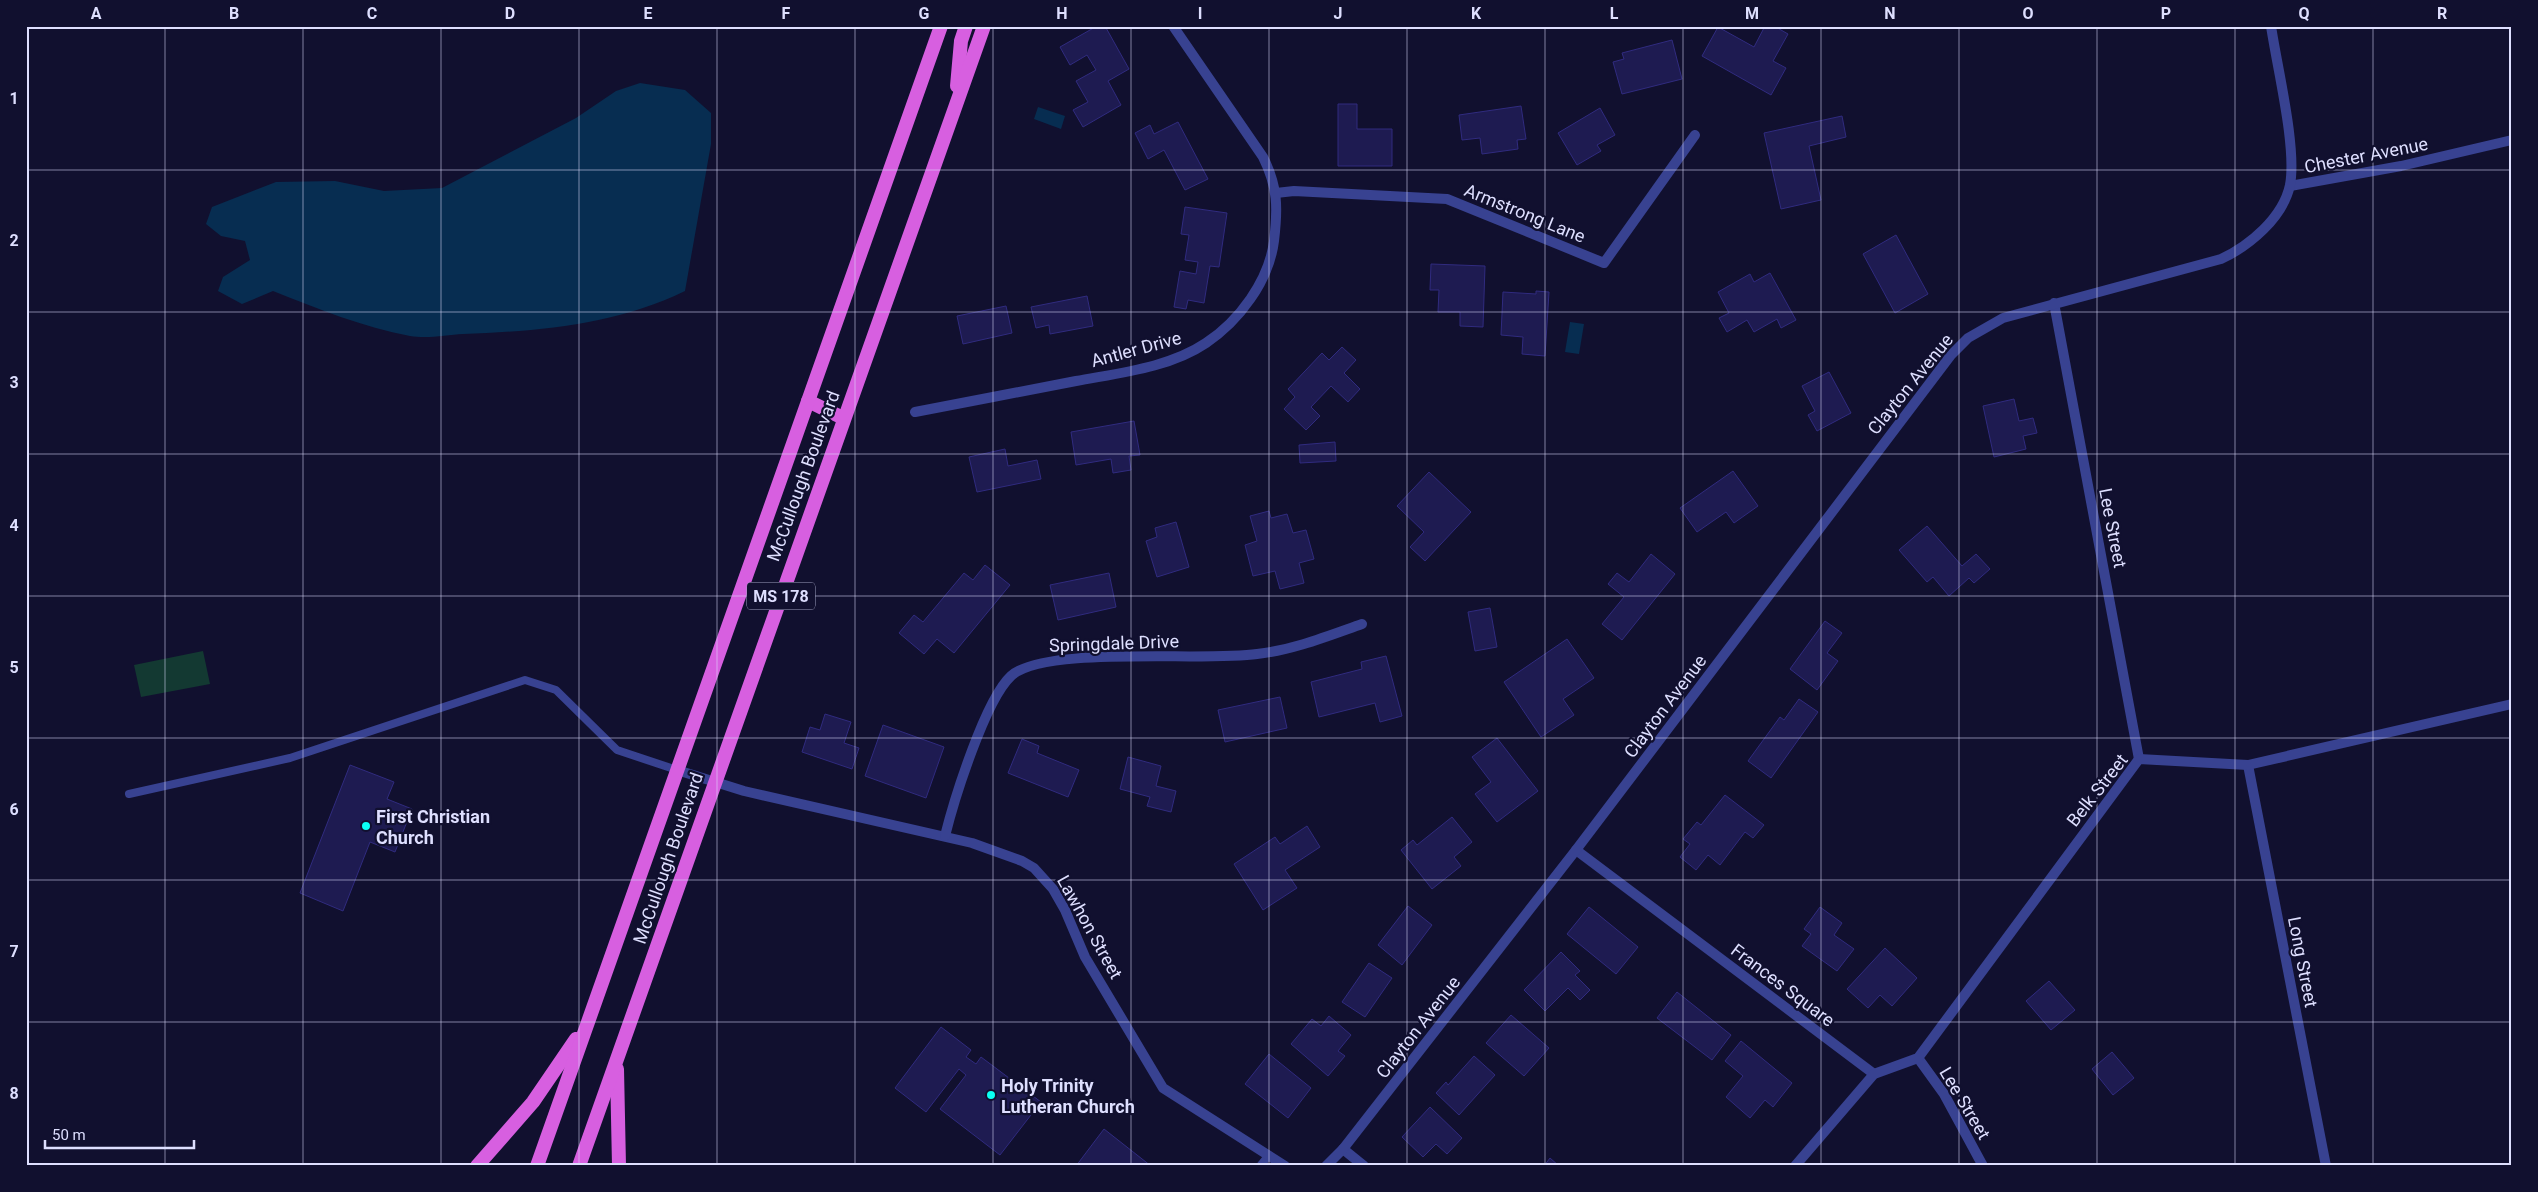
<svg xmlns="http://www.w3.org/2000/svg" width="2538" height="1192" viewBox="0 0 2538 1192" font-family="Roboto,sans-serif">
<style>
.green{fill:#133932}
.water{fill:#072d51}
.building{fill:#1e1b51;stroke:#302b7f}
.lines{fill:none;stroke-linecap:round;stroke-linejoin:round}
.service{stroke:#384291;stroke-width:8}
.minor{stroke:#384291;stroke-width:10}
.trunk{stroke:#d75fe0;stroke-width:14}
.grid{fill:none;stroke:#dedfff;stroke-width:1;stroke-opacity:0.55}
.poi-dot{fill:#0afff4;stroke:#11102f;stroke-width:2}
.labels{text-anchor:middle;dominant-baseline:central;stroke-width:4.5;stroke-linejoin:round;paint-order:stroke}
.shield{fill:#11102f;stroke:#a0a1c1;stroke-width:1}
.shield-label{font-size:16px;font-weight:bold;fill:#dedfff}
.street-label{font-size:18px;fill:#dedfff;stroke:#11102f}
.poi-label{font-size:18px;font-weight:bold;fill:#dedfff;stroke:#11102f;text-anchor:start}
.neatline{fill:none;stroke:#dedfff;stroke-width:2}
.grid-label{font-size:16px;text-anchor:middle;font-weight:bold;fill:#dedfff}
</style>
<rect width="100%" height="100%" fill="#11102f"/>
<!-- green -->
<polygon class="green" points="203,651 210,684 141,697 134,665"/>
<!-- water -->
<g class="water">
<path d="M640,83L685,90L711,113V144L685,291C615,325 541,331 463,334C447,335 427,339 410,336C363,327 318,309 273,291L242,304L218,291L223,277L250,260L245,241L221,236L206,224L212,207L276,182L335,181L384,191L442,188L576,118L616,91Z"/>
<polygon points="1038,107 1065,116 1061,129 1034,119"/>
<polygon points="1570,322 1584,324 1579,354 1565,352"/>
</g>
<!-- building -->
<g class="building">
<polygon points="1097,26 1105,26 1129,69 1108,81 1121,105 1083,127 1073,110 1088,102 1076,81 1096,70 1087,55 1070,65 1060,47"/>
<polygon points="1765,26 1774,26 1788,34 1773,61 1786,68 1771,95 1702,56 1718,27 1754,47"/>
<polygon points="1672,40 1682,79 1622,94 1613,62 1624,59 1622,53"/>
<polygon points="1338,104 1357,104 1357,129 1392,129 1392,166 1338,166"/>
<polygon points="1521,106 1526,139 1517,140 1518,149 1482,154 1480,138 1462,140 1459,115"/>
<polygon points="1600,108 1615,135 1597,145 1601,151 1577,165 1558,133"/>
<polygon points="1842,116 1846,137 1809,146 1821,200 1781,209 1764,133"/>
<polygon points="1178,122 1208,179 1185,190 1164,150 1148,159 1135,133 1150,125 1154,134"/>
<polygon points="1185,207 1227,213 1219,267 1210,266 1204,303 1188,300 1186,309 1174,307 1180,271 1196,274 1198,262 1185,260 1189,235 1181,234"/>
<polygon points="1896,235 1928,294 1895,313 1863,254"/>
<polygon points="1431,264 1485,266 1483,327 1460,326 1460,312 1438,312 1439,290 1430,290"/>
<polygon points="1770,273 1796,320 1781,328 1777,319 1754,332 1747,320 1727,332 1719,318 1729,313 1718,292 1750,274 1754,282"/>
<polygon points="1536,291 1549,292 1545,356 1522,354 1523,337 1501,335 1503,292 1536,294"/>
<polygon points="1087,296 1093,326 1050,334 1049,325 1036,328 1031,307"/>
<polygon points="1006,306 1012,333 963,344 957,316"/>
<polygon points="1342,347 1356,360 1344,373 1360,389 1348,402 1331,386 1311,407 1320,416 1306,430 1284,409 1295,397 1288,389 1322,353 1329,360"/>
<polygon points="1829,372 1851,413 1817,431 1808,415 1815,411 1802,386"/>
<polygon points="2014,399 2019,421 2033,418 2037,433 2023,436 2026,449 1994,457 1983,406"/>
<polygon points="1134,421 1140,455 1129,456 1131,470 1113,473 1111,459 1076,465 1071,432"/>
<polygon points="1335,442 1336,461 1300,463 1299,445"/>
<polygon points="1005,449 1008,466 1037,460 1041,479 977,492 969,457"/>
<polygon points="1733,471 1758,506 1734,523 1726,512 1697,532 1680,508"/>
<polygon points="1429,472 1471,512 1425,561 1410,547 1424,532 1397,506"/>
<polygon points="1269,511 1271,518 1287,514 1293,533 1306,530 1314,559 1299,563 1304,583 1280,589 1275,571 1253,576 1245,545 1257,541 1250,516"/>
<polygon points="1176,522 1189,567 1157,577 1146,541 1157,537 1155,528"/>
<polygon points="1927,526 1962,566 1976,554 1990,569 1974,583 1969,578 1949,596 1933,577 1927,582 1899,550"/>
<polygon points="1651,554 1675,574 1622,640 1602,624 1624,597 1608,584 1617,573 1629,582"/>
<polygon points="985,565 1010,585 954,653 937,639 924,654 899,633 914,615 923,622 964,573 973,580"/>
<polygon points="1109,573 1116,607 1058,620 1050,585"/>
<polygon points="1490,608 1497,647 1475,651 1468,612"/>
<polygon points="1825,621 1842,633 1827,653 1838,661 1817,690 1790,669"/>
<polygon points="1567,639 1594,678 1563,699 1574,715 1541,737 1504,682"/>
<polygon points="1386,656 1402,716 1380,722 1375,703 1319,717 1311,682 1362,669 1361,662"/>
<polygon points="1280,697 1287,728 1225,742 1218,710"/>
<polygon points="1799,699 1818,712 1771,778 1748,761 1780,717 1784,720"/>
<polygon points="825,714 851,722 844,743 859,748 852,769 802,752 810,727 820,730"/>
<polygon points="883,725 944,747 926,798 865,776"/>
<polygon points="1497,738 1538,791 1497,822 1475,794 1491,782 1472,757"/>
<polygon points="1022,739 1039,746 1037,753 1079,770 1068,797 1008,773"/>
<polygon points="1128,757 1161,766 1156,786 1176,791 1171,812 1147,806 1150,797 1120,789"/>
<polygon points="350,765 394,782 387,799 412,809 395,852 370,842 343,911 300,893"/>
<polygon points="1725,795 1764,825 1753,838 1745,832 1720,865 1708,855 1696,870 1680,857 1690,844 1683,839 1697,822 1701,825"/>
<polygon points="1452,817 1472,842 1454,857 1461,866 1432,889 1401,850 1413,840 1417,845"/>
<polygon points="1307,826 1320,847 1285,870 1297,888 1263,910 1234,864 1275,837 1280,844"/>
<polygon points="1408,906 1432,925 1402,965 1378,945"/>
<polygon points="1589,907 1638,947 1616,974 1567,934"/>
<polygon points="1820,907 1842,923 1834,935 1854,949 1837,971 1802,946 1811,934 1804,929"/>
<polygon points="1885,948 1917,978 1892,1006 1880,995 1868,1008 1847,989"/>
<polygon points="1561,952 1580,971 1575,975 1590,990 1580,1000 1568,988 1545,1011 1524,990"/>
<polygon points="1369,963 1392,978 1365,1017 1342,1002"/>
<polygon points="2049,981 2075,1010 2051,1030 2026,1001"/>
<polygon points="1677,992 1731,1035 1712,1060 1657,1018"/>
<polygon points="1511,1015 1549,1048 1524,1076 1486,1043"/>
<polygon points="1329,1016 1351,1035 1338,1051 1345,1056 1328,1076 1291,1044 1312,1019 1321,1026"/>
<polygon points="941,1027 971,1050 966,1057 976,1064 981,1057 1041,1102 1000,1155 940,1109 966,1075 959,1069 926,1112 895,1088"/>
<polygon points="1741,1041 1792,1083 1773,1107 1765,1100 1750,1118 1726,1097 1743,1076 1725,1061"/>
<polygon points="2112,1052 2134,1078 2113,1095 2092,1069"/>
<polygon points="1269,1054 1311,1088 1288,1118 1245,1084"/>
<polygon points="1474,1056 1495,1075 1459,1115 1436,1093 1446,1082 1448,1085"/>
<polygon points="1430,1107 1462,1138 1447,1154 1436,1144 1423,1157 1402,1137"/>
<polygon points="1104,1129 1151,1166 1076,1166"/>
<polygon points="1550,1158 1559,1166 1544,1166"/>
</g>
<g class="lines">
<!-- service -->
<g class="service">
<polyline points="129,794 290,758 525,680 556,690 617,750 677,770"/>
<polyline points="1260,1166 1269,1155"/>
</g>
<!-- minor -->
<g class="minor">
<polyline points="2290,186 2401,166 2512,140"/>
<polyline points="1276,193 1294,191 1447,199 1604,263 1695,135"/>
<polyline points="2054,303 2139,759"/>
<path d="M915,412C969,402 1022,391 1076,381C1118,373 1169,368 1206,343C1239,321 1269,281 1274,241C1278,208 1278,187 1263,157L1173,26"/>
<polyline points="2248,765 2326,1166"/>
<polyline points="677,770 744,791 972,843 1022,861 1034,868 1053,889 1065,910 1085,957 1163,1088 1285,1166"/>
<path d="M945,836C954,800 985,700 1011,676C1045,645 1204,662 1257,654C1293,650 1328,636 1362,624"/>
<polyline points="1576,850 1874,1074"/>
<polyline points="1918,1058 1944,1094 1983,1166"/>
<polyline points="1343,1149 1364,1166"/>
<path d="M1326,1166L1343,1149L1576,850L1951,355L1968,338L2003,318L2221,259C2249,246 2283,218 2290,185C2297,147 2277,67 2271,26"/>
<polyline points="1795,1166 1874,1074 1918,1058 2139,759 2248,765 2512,704"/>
</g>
<!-- trunk -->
<g class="trunk">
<polyline points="957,86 961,41 966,26"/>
<polyline points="808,401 843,418"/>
<polyline points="617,1069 619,1166"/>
<polyline points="477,1166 533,1102 576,1039"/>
<polyline points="537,1166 941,26"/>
<polyline points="579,1166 984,26"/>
</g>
</g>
<!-- grid -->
<path class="grid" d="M165,26V1166M303,26V1166M441,26V1166M579,26V1166M717,26V1166M855,26V1166M993,26V1166M1131,26V1166M1269,26V1166M1407,26V1166M1545,26V1166M1683,26V1166M1821,26V1166M1959,26V1166M2097,26V1166M2235,26V1166M2373,26V1166M26,170H2512M26,312H2512M26,454H2512M26,596H2512M26,738H2512M26,880H2512M26,1022H2512"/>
<!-- markers -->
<g class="poi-dot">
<circle cx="366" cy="826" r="5"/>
<circle cx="991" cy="1095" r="5"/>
</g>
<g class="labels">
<!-- shield labels -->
<rect class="shield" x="747" y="582.5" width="68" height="27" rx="4"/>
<g class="shield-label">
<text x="781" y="596">MS 178</text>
</g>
<!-- street labels -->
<g class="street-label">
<text transform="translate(2366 155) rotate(-11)">Chester Avenue</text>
<text transform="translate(1525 213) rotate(22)">Armstrong Lane</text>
<text transform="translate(1136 349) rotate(-15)">Antler Drive</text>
<text transform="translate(1910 384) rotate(-51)">Clayton Avenue</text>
<text transform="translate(803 476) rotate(-70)">McCullough Boulevard</text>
<text transform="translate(2113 528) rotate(79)">Lee Street</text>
<text transform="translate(1114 643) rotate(-2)">Springdale Drive</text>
<text transform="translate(1665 706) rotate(-53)">Clayton Avenue</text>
<text transform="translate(2097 790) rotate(-52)">Belk Street</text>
<text transform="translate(668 858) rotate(-71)">McCullough Boulevard</text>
<text transform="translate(1090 927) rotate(61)">Lawhon Street</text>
<text transform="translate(2303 962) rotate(79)">Long Street</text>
<text transform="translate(1783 985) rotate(37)">Frances Square</text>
<text transform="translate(1418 1027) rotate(-52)">Clayton Avenue</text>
<text transform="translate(1965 1103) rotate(59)">Lee Street</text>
</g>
<!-- poi labels -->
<g class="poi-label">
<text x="376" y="816">First Christian<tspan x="376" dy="21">Church</tspan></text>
<text x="1001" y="1085">Holy Trinity<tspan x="1001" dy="21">Lutheran Church</tspan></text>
</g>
</g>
<!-- border -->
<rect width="2538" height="1192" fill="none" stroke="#11102f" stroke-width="55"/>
<!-- scale -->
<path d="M45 1140v8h149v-8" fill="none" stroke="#dedfff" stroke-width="2.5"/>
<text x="52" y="1140" font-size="15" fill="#dedfff" stroke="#11102f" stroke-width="4" paint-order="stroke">50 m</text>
<rect x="28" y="28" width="2482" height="1136" class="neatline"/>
<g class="grid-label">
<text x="96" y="19">A</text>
<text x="234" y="19">B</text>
<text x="372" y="19">C</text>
<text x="510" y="19">D</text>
<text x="648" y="19">E</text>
<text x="786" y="19">F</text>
<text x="924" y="19">G</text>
<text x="1062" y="19">H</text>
<text x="1200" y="19">I</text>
<text x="1338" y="19">J</text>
<text x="1476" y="19">K</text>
<text x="1614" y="19">L</text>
<text x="1752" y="19">M</text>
<text x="1890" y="19">N</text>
<text x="2028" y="19">O</text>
<text x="2166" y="19">P</text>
<text x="2304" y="19">Q</text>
<text x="2442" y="19">R</text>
<text x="14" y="104">1</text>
<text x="14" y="246">2</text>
<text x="14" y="388">3</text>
<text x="14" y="531">4</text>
<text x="14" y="673">5</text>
<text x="14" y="815">6</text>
<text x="14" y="957">7</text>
<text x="14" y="1099">8</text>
</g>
</svg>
